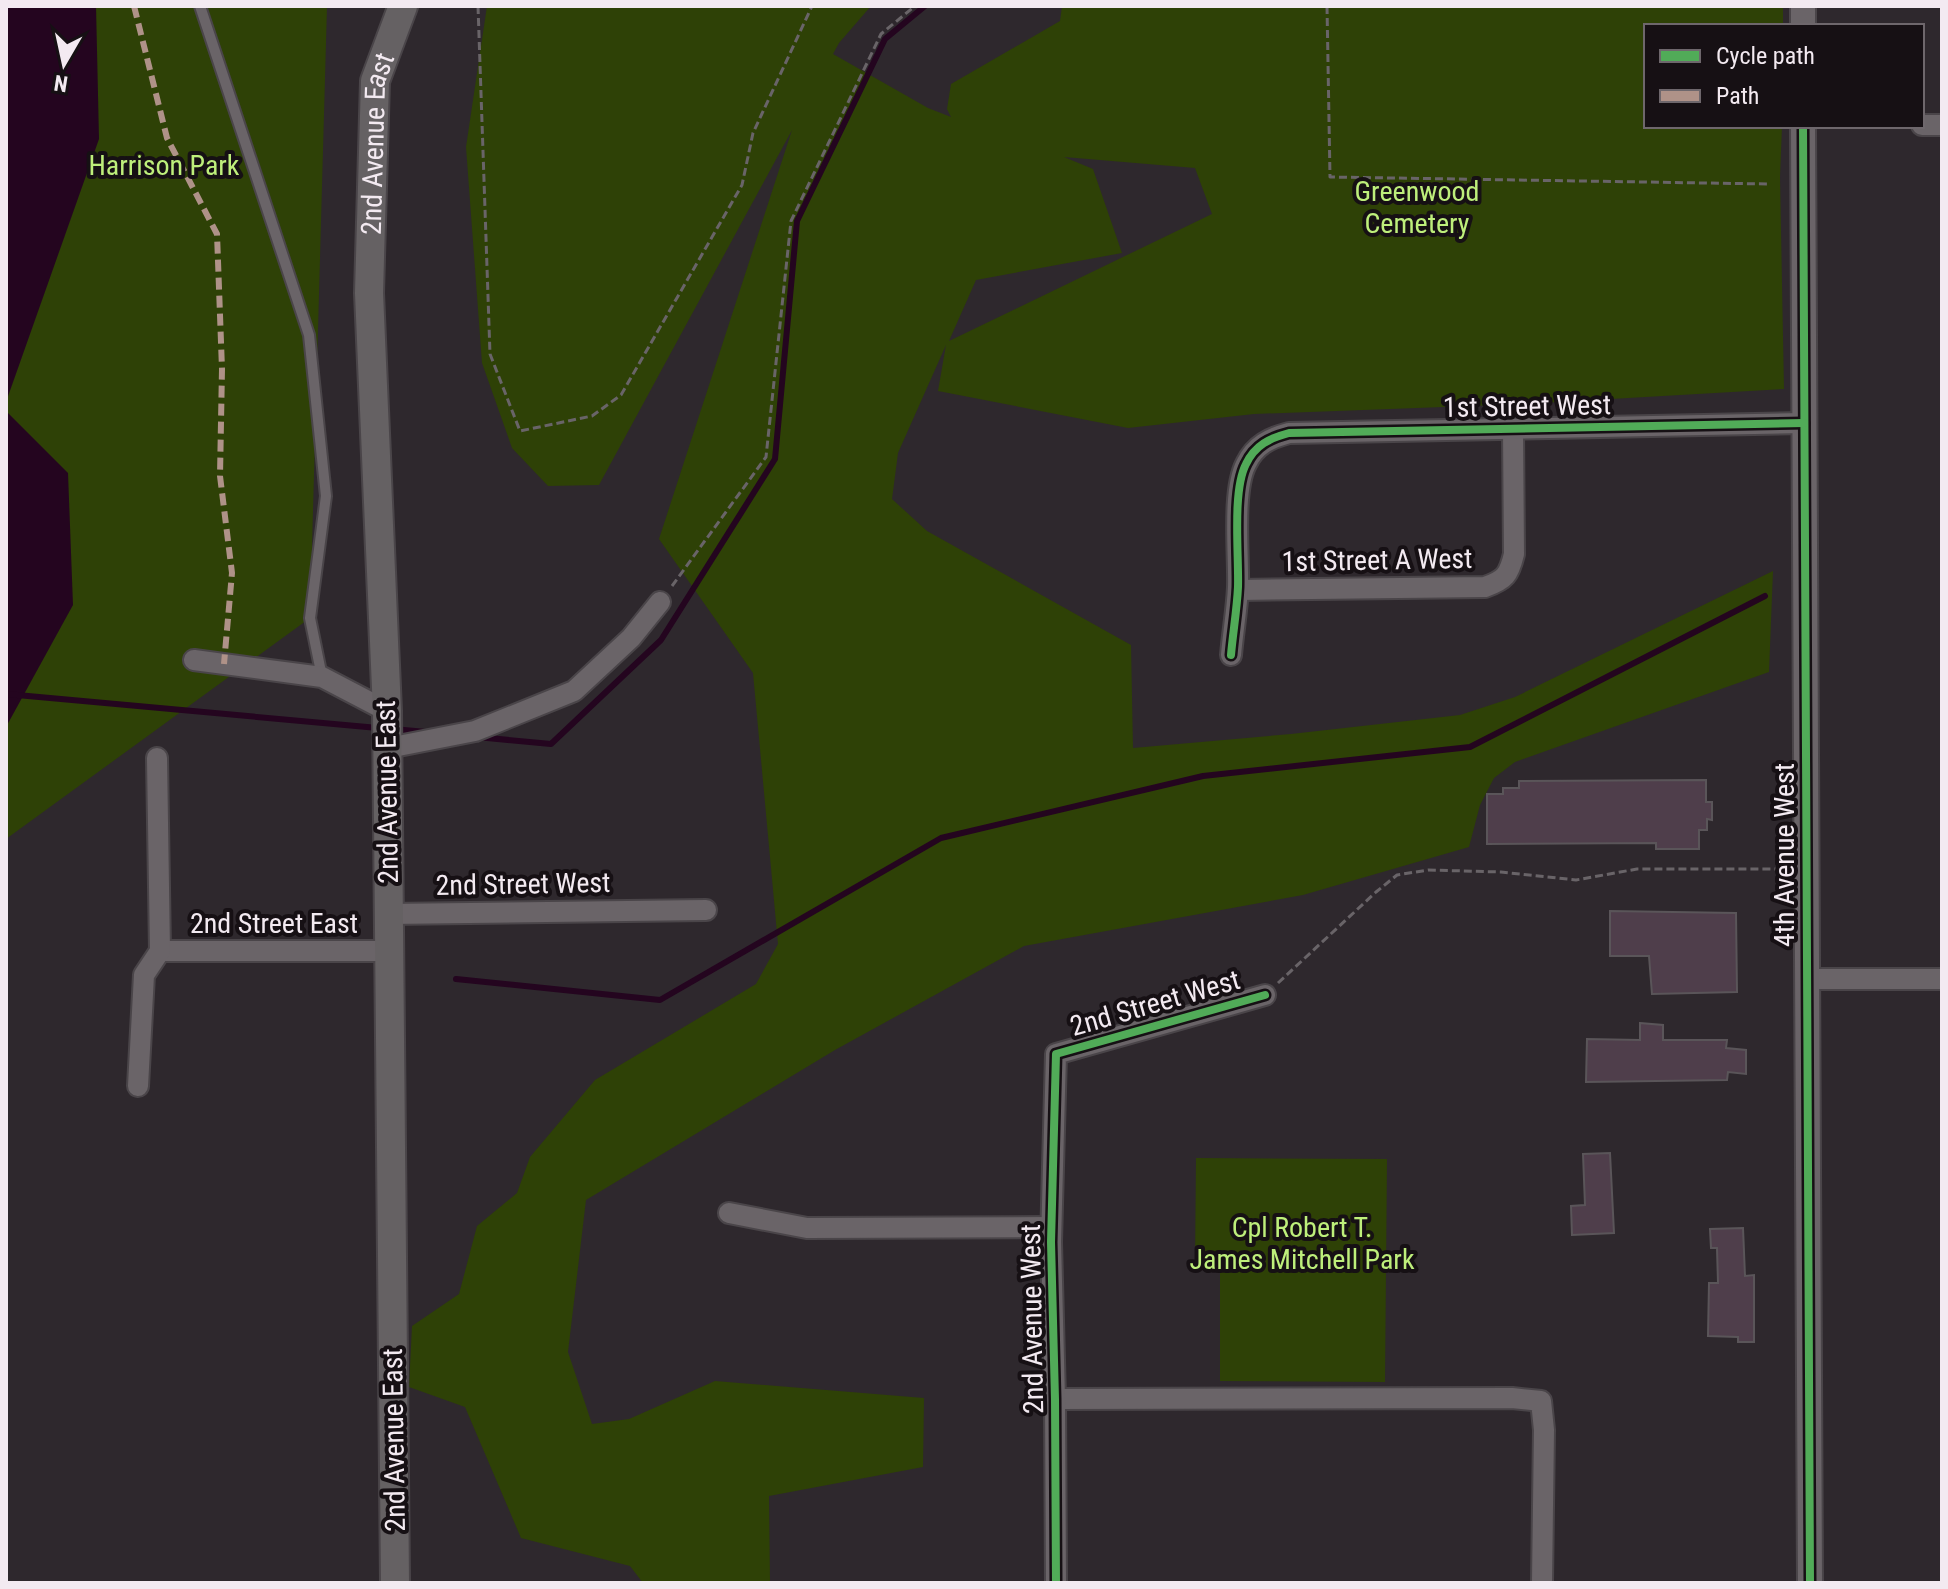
<svg xmlns="http://www.w3.org/2000/svg" width="1948" height="1589" viewBox="0 0 1948 1589" font-family="'Roboto Condensed',sans-serif">
<style>
.green{fill:#2e4106;fill-rule:evenodd}
.water{fill:#24051f}
.lines{fill:none;stroke-linecap:round;stroke-linejoin:round}
.stream{stroke:#24051f;stroke-width:6}
.building{fill:#4f3e4b;stroke:#5a5559;stroke-width:2}
.service-casing{stroke:#4a4549;stroke-width:14}
.minor-casing{stroke:#4a4549;stroke-width:24}
.tertiary-casing{stroke:#4a4549;stroke-width:28}
.secondary-casing{stroke:#4a4549;stroke-width:32}
.path{stroke:#696468;stroke-width:3;stroke-dasharray:8 4;stroke-linecap:butt}
.service{stroke:#6a6468;stroke-width:10}
.minor{stroke:#6a6468;stroke-width:20}
.tertiary{stroke:#6a6468;stroke-width:24}
.secondary{stroke:#656163;stroke-width:28}
.quiet{stroke:#af9288;stroke-width:6;stroke-dasharray:12 6;stroke-linecap:butt}
.cycleway-casing{stroke:#161014;stroke-width:13}
.cycleway{stroke:#51ab58;stroke-width:8}
.labels{text-anchor:middle;dominant-baseline:central;stroke-width:8;stroke-linejoin:round;paint-order:stroke}
.street-label{font-size:28px;fill:#f3eaf1;stroke:#161014}
.park-label{font-size:28px;fill:#beef7b;stroke:#161014}
</style>
<rect width="100%" height="100%" fill="#2e282d"/>
<!-- green -->
<g class="green">
<polygon points="6,6 327,6 310,618 6,839"/>
<path d="M487,6H871L839,43L833,54L928,108L951,117L947,109L951,84L1060,21L1062,6H1783V26H1646V126H1782L1780,177L1784,389L1523,404L1254,414L1128,428L938,391L946,345L898,453L892,499L927,531L1131,645L1133,748L1291,734L1460,715L1515,697L1773,571L1769,672L1515,762L1494,778L1480,805L1469,847L1303,895L1024,946L835,1050L586,1200L568,1352L592,1424L629,1419L715,1381L924,1398L923,1467L769,1496L770,1583H643L630,1566L521,1538L465,1407L409,1387L412,1326L459,1294L477,1226L517,1193L530,1157L595,1080L756,984L778,944L753,673L659,539L792,130L599,485L548,486L512,448L482,363L466,147ZM1064,157L1195,168L1212,214L949,341L976,280L1122,253L1093,169Z"/>
<polygon points="1196,1158 1387,1159 1385,1382 1220,1381 1220,1265 1195,1264"/>
</g>
<!-- water -->
<g class="water">
<polygon points="6,6 96,6 99,139 6,402"/>
<polygon points="6,411 68,473 73,605 6,727"/>
</g>
<g class="lines">
<!-- stream -->
<g class="stream">
<polyline points="6,694 378,728"/>
<polyline points="393,729 426,732"/>
<polyline points="477,737 551,744 661,640 775,459 797,221 885,39 925,6"/>
<polyline points="456,979 660,1000 941,838 1203,776 1470,747 1765,596"/>
</g>
</g>
<!-- building -->
<g class="building">
<polygon points="1706,780 1706,802 1712,802 1712,820 1707,819 1707,830 1699,830 1699,849 1656,849 1656,843 1487,844 1487,794 1503,794 1503,788 1519,788 1519,781"/>
<polygon points="1610,911 1736,913 1737,992 1652,994 1649,956 1610,956"/>
<polygon points="1640,1023 1663,1025 1663,1040 1727,1040 1726,1048 1746,1050 1746,1074 1728,1072 1727,1080 1586,1082 1587,1039 1640,1040"/>
<polygon points="1610,1153 1614,1233 1572,1235 1571,1206 1585,1205 1583,1154"/>
<polygon points="1743,1228 1745,1276 1754,1275 1754,1342 1738,1342 1738,1337 1708,1336 1709,1283 1718,1283 1717,1248 1711,1248 1710,1229"/>
</g>
<g class="lines">
<defs>
<polyline id="service" points="200,6 309,335 326,496 310,618 322,677"/>
<g id="minor">
<polyline points="1922,125 1942,125"/>
<path d="M1238,590L1485,587C1505,580 1509,575 1514,554L1513,429"/>
<path d="M1231,655C1233,632 1237,609 1238,587C1239,555 1232,491 1246,464C1255,445 1270,438 1289,433L1804,423"/>
<polyline points="194,660 322,677 387,711"/>
<polyline points="388,748 475,731 574,691 631,638 660,602"/>
<polyline points="388,914 706,910"/>
<polyline points="160,951 389,951"/>
<polyline points="1807,979 1942,979"/>
<polyline points="138,1086 144,975 160,951 157,758"/>
<polyline points="729,1213 807,1228 1051,1227"/>
<polyline points="1055,1399 1512,1398 1541,1401 1544,1430 1542,1583"/>
<polyline points="1056,1583 1055,1399 1051,1242 1056,1054 1265,995"/>
</g>
<g id="tertiary">
<polyline points="1803,26 1803,6"/>
<polyline points="1803,126 1810,1583"/>
</g>
<g id="secondary">
<path id="s1" d="M395,1583L387,711L369,293L375,81L403,6"/>
</g>
</defs>
<!-- service casing -->
<use href="#service" class="service-casing"/>
<!-- minor casing -->
<use href="#minor" class="minor-casing"/>
<!-- tertiary casing -->
<use href="#tertiary" class="tertiary-casing"/>
<!-- secondary casing -->
<use href="#secondary" class="secondary-casing"/>
<!-- path -->
<g class="path">
<polyline points="478,6 490,354 520,431 592,416 621,395 742,185 753,133 812,6"/>
<polyline points="1327,6 1330,177 1769,184"/>
<polyline points="672,586 766,457 791,221 881,34 915,6"/>
<polyline points="1278,983 1376,892 1397,875 1428,870 1501,872 1576,880 1637,869 1787,869"/>
</g>
<!-- service -->
<use href="#service" class="service"/>
<!-- minor -->
<use href="#minor" class="minor"/>
<!-- tertiary -->
<use href="#tertiary" class="tertiary"/>
<!-- secondary -->
<use href="#secondary" class="secondary"/>
<!-- quiet -->
<polyline class="quiet" points="134,6 167,138 217,234 222,369 220,476 232,573 224,664"/>
<defs>
<g id="cycleway">
<polyline points="1803,126 1810,1583"/>
<path d="M1231,655C1233,632 1237,609 1238,587C1239,555 1232,491 1246,464C1255,445 1270,438 1289,433L1804,423"/>
<polyline points="1056,1583 1055,1399 1051,1242 1056,1054 1265,995"/>
</g>
</defs>
<!-- cycleway casing -->
<use href="#cycleway" class="cycleway-casing"/>
<!-- cycleway -->
<use href="#cycleway" class="cycleway"/>
</g>
<g class="labels">
<!-- street labels -->
<g class="street-label">
<text stroke="none"><textPath href="#s1" startOffset="1440">2nd Avenue East</textPath></text>
<text transform="translate(1527 406) rotate(-1)">1st Street West</text>
<text transform="translate(1377 560) rotate(-1)">1st Street A West</text>
<text transform="translate(387 792) rotate(-91)">2nd Avenue East</text>
<text transform="translate(1784 855) rotate(-90)">4th Avenue West</text>
<text transform="translate(523 884) rotate(-1)">2nd Street West</text>
<text x="274" y="923">2nd Street East</text>
<text transform="translate(1155 1003) rotate(-16)">2nd Street West</text>
<text transform="translate(1032 1319) rotate(-91)">2nd Avenue West</text>
<text transform="translate(394 1440) rotate(-91)">2nd Avenue East</text>
</g>
<!-- park labels -->
<g class="park-label">
<text x="164" y="165">Harrison Park</text>
<text x="1417" y="191">Greenwood<tspan x="1417" dy="32">Cemetery</tspan></text>
<text x="1302" y="1227">Cpl Robert T.<tspan x="1302" dy="32">James Mitchell Park</tspan></text>
</g>
</g>
<!-- border -->
<rect width="1948" height="1589" fill="none" stroke="#f3eaf1" stroke-width="16"/>
<!-- legend -->
<rect x="1644" y="24" width="280" height="104" fill="#161014" stroke="#6e676c" stroke-width="2"/>
<rect x="1660" y="50" width="40" height="12" fill="#51ab58" stroke="#6e676c" stroke-width="2"/>
<text x="1716" y="64" font-size="24" fill="#f3eaf1">Cycle path</text>
<rect x="1660" y="90" width="40" height="12" fill="#af9288" stroke="#6e676c" stroke-width="2"/>
<text x="1716" y="104" font-size="24" fill="#f3eaf1">Path</text>
<!-- north arrow -->
<g transform="translate(64 64) rotate(189)" stroke="#161014" stroke-width="6" paint-order="stroke">
<path d="M0-6L14 30L0 20L-14 30Z" fill="#f3eaf1"/>
<text y="-12" font-size="22" font-weight="bold" text-anchor="middle" fill="#f3eaf1">N</text>
</g>
</svg>
